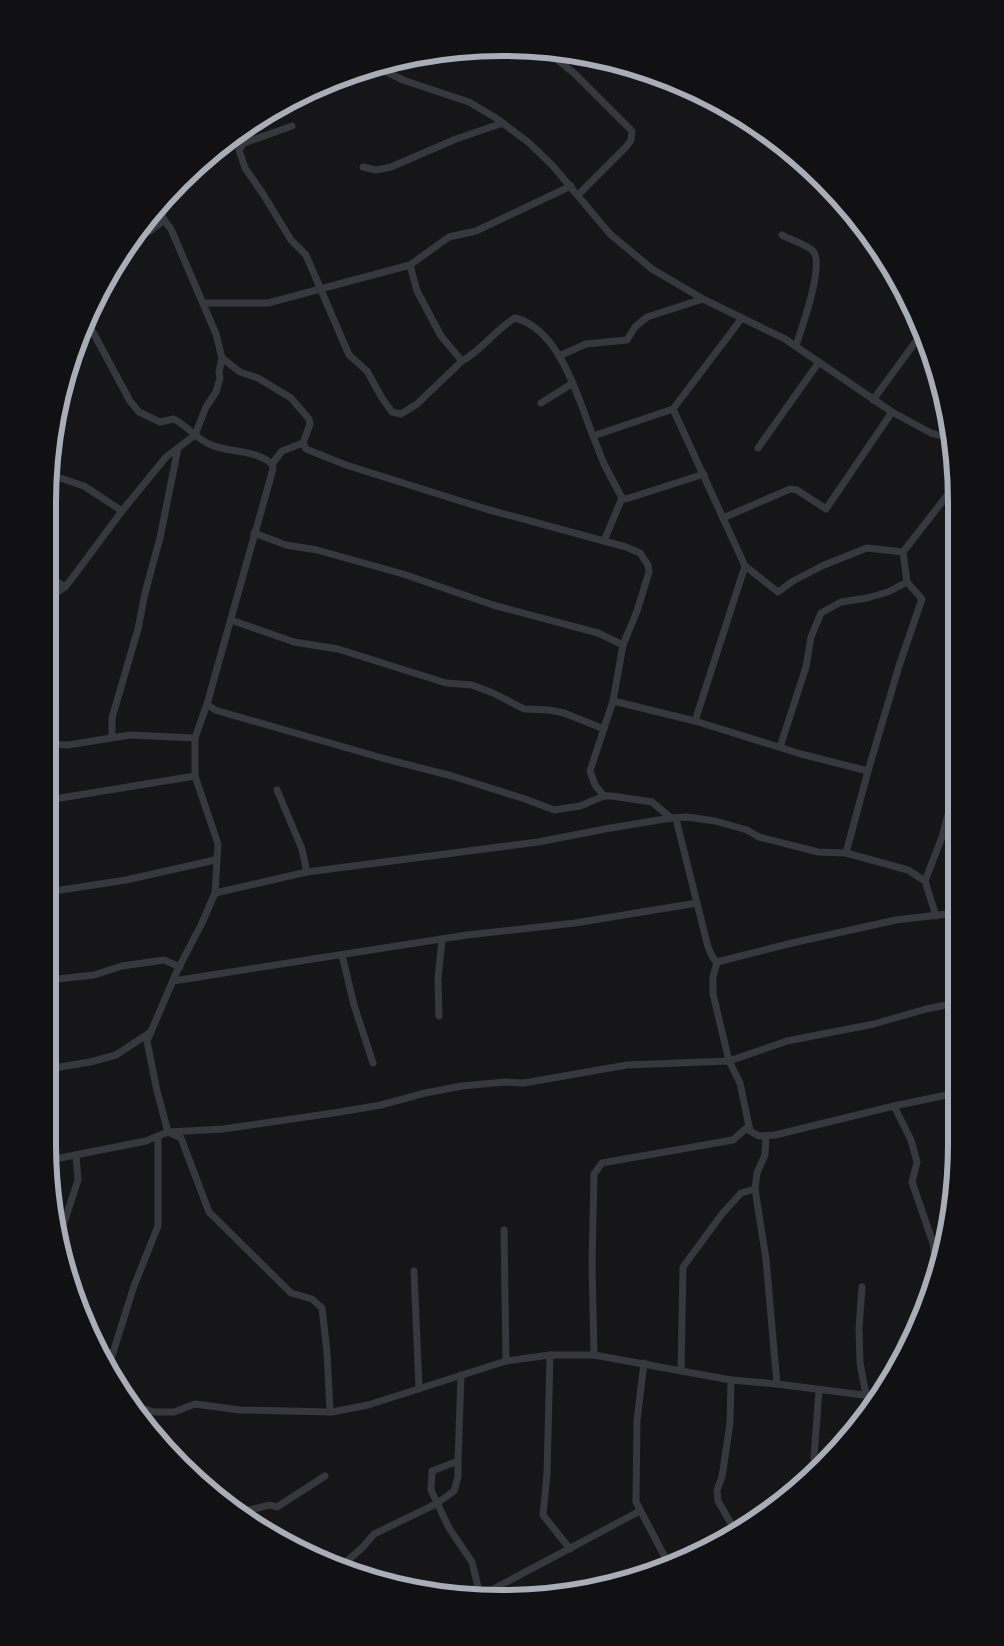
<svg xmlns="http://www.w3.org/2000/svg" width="1004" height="1646" viewBox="0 0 1004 1646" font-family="'IBM Plex Sans',sans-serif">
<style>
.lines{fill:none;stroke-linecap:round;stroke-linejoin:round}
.street{stroke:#37383d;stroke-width:7}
.rim{fill:none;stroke:#a8adb8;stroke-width:6}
</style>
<rect width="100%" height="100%" fill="#161618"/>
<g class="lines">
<!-- street -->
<g class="street">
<polyline points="548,52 575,74 632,131 631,140 626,147 578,195"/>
<polyline points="376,67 403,80 469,102 496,118 528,142 552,165 610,234 652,269 703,299 785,339 892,412 931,433 949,438"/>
<polyline points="292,126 244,143 239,150 245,168 263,194 291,240 306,255 349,355 367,371 382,398 392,412 401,414 417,404 462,361"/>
<polyline points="363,167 376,170 391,167 456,139 503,123"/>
<path d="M782,235C789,239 809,246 813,251C825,265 801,329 796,346"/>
<polyline points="135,237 150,231 164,220"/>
<path d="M410,265L417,291L441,336L462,361C482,350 495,330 515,318C560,329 578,398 593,436L673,409L745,566L778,592L793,581L824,565L867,548L903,552L956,484"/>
<polyline points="203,303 268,303 410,265 449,237 476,231 571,186"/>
<path d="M88,323L130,401L139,412L160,422L174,419C187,426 196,438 209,444C228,453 255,449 272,464L273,469L207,704L215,710L382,758L452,776L525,799L554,810L580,806L604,796H612L652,802L671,818L687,817L715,821L747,830L759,837L818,852L846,853L868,771L801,754L695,721L745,566"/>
<polyline points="559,356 586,344 627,340 635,327 647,317 703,299"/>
<polyline points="222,358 240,372 258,378 291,398 309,419 310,424 303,443 306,449 346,465 486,509 626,547 640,553 648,565 649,572 637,611 623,645 613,701 590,771 595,785 604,796"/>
<polyline points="873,400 922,333"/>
<polyline points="541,403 573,383"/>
<polyline points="673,409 742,318"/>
<polyline points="593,436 604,464 622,498 626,499 704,474"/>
<polyline points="758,448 819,362"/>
<polyline points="272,464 282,451 303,443"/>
<polyline points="48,474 84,486 122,511"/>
<polyline points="723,518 790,489 797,490 826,509 892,412"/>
<polyline points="254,533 286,545 317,550 403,574 493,605 598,633 623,645"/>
<polyline points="604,541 622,498"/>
<polyline points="48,576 65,587"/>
<polyline points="48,599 65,587 73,577 122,511 166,457 195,435 206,407 216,392 220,378 219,372 222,358 216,334 171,229 164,220 159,207"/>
<polyline points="231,620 294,642 338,649 446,683 472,685 493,693 524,709 549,710 564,713 604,729"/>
<polyline points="613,701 695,721"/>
<polyline points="207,704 195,738 195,776 218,844 215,893 202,923 177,971 147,1041 157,1091 168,1132 181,1138 209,1212 291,1293 312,1299 322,1308 327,1352 330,1412"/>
<polyline points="112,737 112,718 138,629 145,593 160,538 178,448"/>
<polyline points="48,744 68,745 130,735 195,738"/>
<polyline points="780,747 806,667 811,637 821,613 841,602 867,598 888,592 907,582"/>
<polyline points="868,771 899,666 922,599 907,582 903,552"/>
<polyline points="277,790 302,849 307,872"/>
<polyline points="48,800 195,776"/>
<polyline points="676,819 708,947 713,958 717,962"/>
<polyline points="846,853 908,870 925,881 936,916"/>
<polyline points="925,881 942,837 956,785"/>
<polyline points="48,892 126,880 215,860"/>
<polyline points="215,893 307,872 538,842 605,829 671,818"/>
<polyline points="342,955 354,1005 373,1063"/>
<polyline points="717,962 713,977 713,994 729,1061 740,1083 750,1131 759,1136 775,1135 894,1106 956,1093"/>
<polyline points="717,962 792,943 896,920 956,913"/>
<polyline points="48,980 94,975 122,966 164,960 180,967"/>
<polyline points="173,981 467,935 575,923 697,903"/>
<polyline points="439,1016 438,979 442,939"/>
<polyline points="48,1069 90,1062 116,1055 151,1032"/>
<polyline points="894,1106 911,1140 917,1162 912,1182 933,1243 937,1269"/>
<polyline points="766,1136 765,1155 757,1173 755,1189 766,1259 777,1384"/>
<polyline points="50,1160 146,1141 168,1132 223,1129 340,1112 381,1105 425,1093 462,1086 505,1082 524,1083 627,1065 729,1061 787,1041 874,1024 926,1009 956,1003"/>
<polyline points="62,1229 78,1180 76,1155"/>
<polyline points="504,1230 506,1361"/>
<polyline points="414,1271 419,1389"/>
<polyline points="862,1287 859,1328 860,1363 866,1395"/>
<polyline points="550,1355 547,1474 543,1515 570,1549"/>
<polyline points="594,1355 592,1263 594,1174 602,1163 733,1140 749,1126"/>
<polyline points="110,1362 134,1286 158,1226 158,1136"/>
<polyline points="644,1363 637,1420 636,1502 668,1563"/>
<polyline points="681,1371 683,1267 722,1214 741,1193 755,1189"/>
<polyline points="461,1375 458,1461 432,1471 431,1490 449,1528 472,1562 480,1595"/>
<polyline points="731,1380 730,1423 722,1477 717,1490 718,1501 734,1529"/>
<polyline points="133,1405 154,1412 174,1412 195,1404 240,1410 332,1412 368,1405 506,1361 550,1355 594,1355 731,1380 777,1384 879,1397"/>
<polyline points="816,1465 814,1457 819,1390"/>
<polyline points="248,1521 250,1520 249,1510 270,1505 277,1507 325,1476"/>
<polyline points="340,1567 362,1548 374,1534 436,1504 454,1491 458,1477 458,1461"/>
<polyline points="482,1595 640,1511"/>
</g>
</g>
<!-- crop -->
<path d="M0 0H1004V1646H0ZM502 56H502A446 446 0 0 1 948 502V1144A446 446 0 0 1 502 1590H502A446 446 0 0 1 56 1144V502A446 446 0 0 1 502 56Z" fill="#111113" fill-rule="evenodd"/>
<path class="rim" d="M502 56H502A446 446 0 0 1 948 502V1144A446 446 0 0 1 502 1590H502A446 446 0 0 1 56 1144V502A446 446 0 0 1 502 56Z"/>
</svg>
